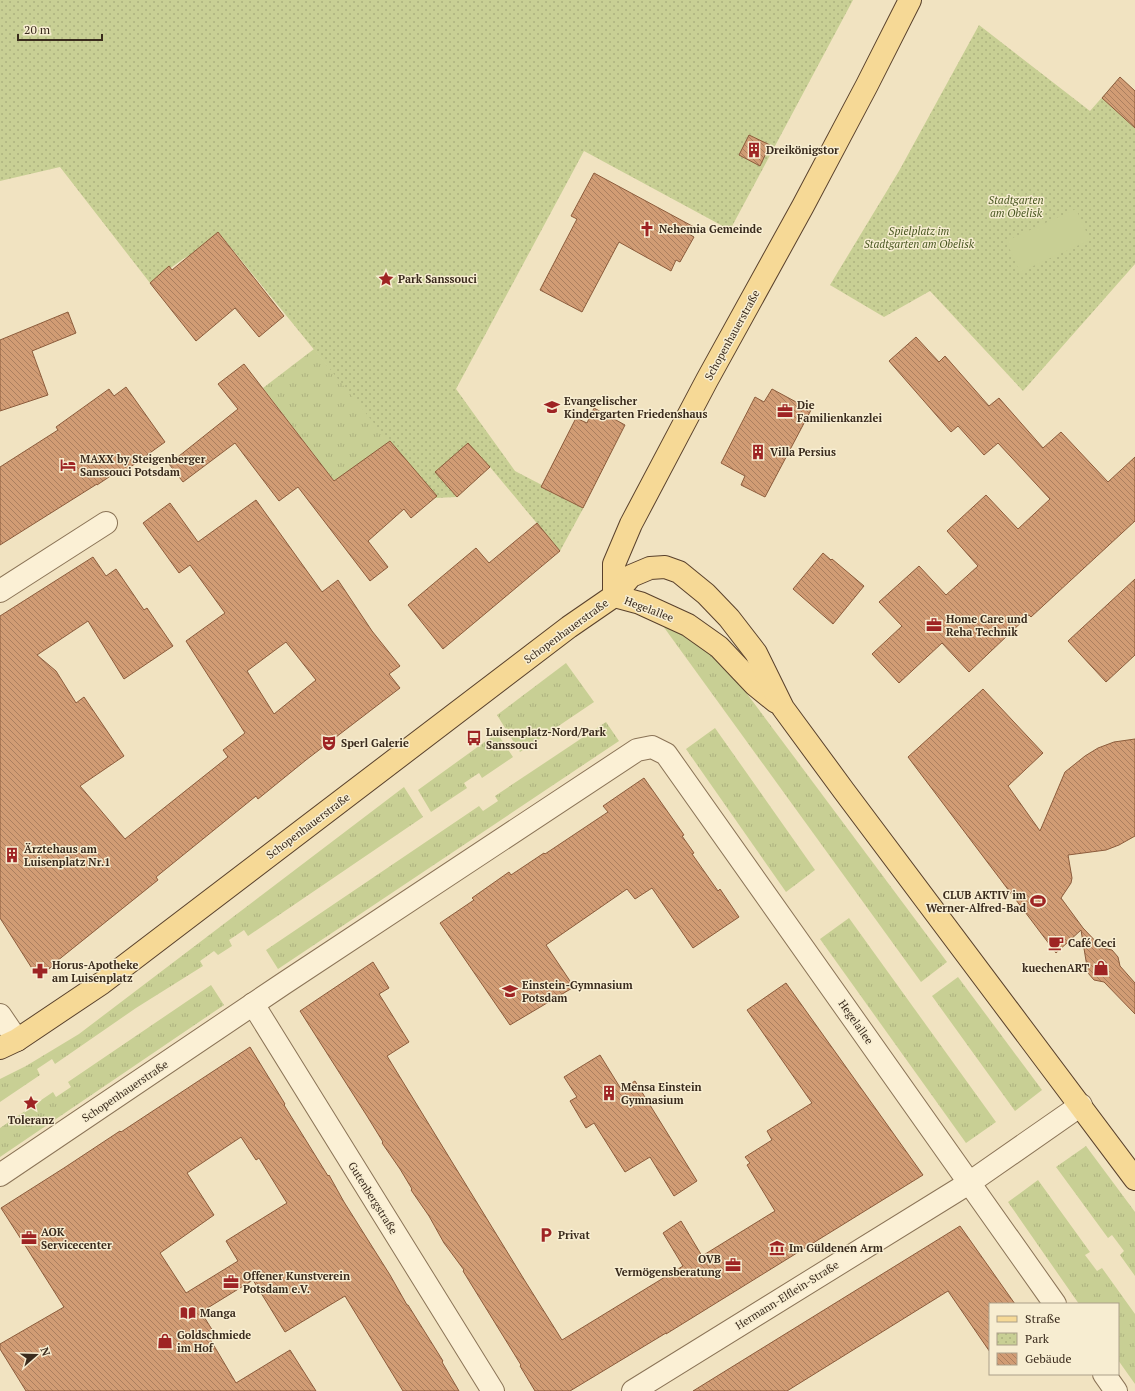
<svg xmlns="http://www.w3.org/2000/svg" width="1135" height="1391" viewBox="0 0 1135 1391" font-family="'PT Serif',serif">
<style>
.grass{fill:url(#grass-tufts)}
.park{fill:url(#park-dots)}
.garden{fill:#c8cf94}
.building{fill:url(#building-back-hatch);stroke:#8c5c3c;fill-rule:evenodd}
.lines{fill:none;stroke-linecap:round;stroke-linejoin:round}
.minor-casing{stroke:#8b7457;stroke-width:24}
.major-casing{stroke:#59412c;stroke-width:24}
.minor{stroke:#fbf0d5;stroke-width:22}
.major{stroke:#f6d996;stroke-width:22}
.labels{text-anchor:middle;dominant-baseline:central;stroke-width:3;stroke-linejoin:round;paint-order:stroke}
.poi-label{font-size:11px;font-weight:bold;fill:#3a2b1d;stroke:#f7edd1;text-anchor:start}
.park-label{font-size:11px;font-style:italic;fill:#4a5822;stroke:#f7edd1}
.street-label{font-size:11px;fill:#3a2b1d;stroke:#f7edd1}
</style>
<defs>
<pattern id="grass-tufts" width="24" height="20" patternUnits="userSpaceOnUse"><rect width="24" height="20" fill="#c8cf94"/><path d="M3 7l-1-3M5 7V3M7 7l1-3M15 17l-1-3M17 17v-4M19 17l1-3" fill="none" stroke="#adb27f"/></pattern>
<pattern id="park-dots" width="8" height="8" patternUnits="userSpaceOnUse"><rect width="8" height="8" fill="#c8cf94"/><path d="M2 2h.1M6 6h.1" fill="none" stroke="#adb27f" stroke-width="1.8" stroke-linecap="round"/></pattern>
<pattern id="building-back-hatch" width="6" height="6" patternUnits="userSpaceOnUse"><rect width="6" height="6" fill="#d19c74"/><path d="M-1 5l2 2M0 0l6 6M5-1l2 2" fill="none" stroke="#ab7f5f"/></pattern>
</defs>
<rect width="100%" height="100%" fill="#f1e3c1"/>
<!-- grass -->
<g class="grass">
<polygon points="314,349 390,441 335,482 263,388"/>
<polygon points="663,626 698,639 730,671 947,962 921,982"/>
<polygon points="566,663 594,702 520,752 497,715"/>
<polygon points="606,722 619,741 278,969 266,950 479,806 483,811 498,801 495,796"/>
<polygon points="715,728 815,870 786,892 686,749"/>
<polygon points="497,733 513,757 482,778 479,773 464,783 467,788 431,812 418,790"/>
<polygon points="404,787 423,817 248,936 244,930 229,940 232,946 218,955 214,951 200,961 203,966 136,1008 55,1064 52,1059 37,1069 40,1075 0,1102 0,1079 26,1066 79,1034"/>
<polygon points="849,918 996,1122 966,1143 820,939"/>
<polygon points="958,977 1042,1090 1015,1111 932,996"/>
<polygon points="211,985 224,1005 0,1157 0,1128 53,1092 56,1097 71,1087 68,1082"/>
<polygon points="1086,1146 1135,1212 1135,1276 1120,1255 1124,1251 1112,1235 1108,1238 1056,1167"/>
<polygon points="1038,1180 1090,1252 1085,1255 1097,1271 1102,1268 1135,1314 1135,1384 1118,1360 1118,1304 1079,1304 1008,1202"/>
</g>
<!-- park -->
<g class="park">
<polygon points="0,0 853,0 730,230 584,151 456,389 515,471 584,507 560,551 490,467 457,497 435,498 219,233 192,254 183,259 150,283 60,167 0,181"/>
<polygon points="979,25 1090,111 1120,77 1135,91 1135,264 1023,391 930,291 884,317 830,285 899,171"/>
</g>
<!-- garden -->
<polygon class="garden" points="1076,209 1090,240 1020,272 1006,241"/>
<!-- building -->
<g class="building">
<polygon points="1120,77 1135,91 1135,128 1102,98"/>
<polygon points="749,135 770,145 760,166 739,155"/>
<polygon points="594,173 694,227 689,234 694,237 680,262 676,260 671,271 619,242 582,312 540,290 577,219 571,216"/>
<polygon points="218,232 284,316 259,337 235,308 196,341 150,283 169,266 172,270"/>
<polygon points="68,312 76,333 32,351 48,395 0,411 0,340"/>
<polygon points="916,337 939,362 945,356 989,406 999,398 1043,448 1061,432 1108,482 1135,457 1135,521 1031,617 1029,615 969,672 942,643 899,683 872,654 902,626 879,602 919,566 946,595 978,566 947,531 986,495 1018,529 1050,499 998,443 984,455 958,426 951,432 889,361"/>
<polygon points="244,364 334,481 390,441 437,496 411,518 404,509 368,541 388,567 370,581 298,487 279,501 235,443 183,482 169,464 238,409 218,384"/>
<polygon points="126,387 165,442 118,476 115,473 97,485 97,484 0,545 0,467 58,430 56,427 109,389 114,396"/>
<polygon points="772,389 811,410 765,497 741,485 745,476 721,463 755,397 764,402"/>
<polygon points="594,408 625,425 583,508 541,487 576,418 587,423"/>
<polygon points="468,443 490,467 457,497 435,472"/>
<path d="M256,500L322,592L338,580L372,631L400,666L389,674L400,688L306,760L258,799L256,796L156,877L158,880L57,961L58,962L46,971L33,970L0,918V616L93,557L106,576L116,569L144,610L147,608L173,646L124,679L88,621L37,655L56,671L76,703L84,697L124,756L80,786L125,839L228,757L223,750L245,733L186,641L225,613L190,565L179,573L143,523L170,503L198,542ZM286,642L316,680L274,714L247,671Z"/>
<polygon points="537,523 560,551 443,649 408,605 476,548 489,563"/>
<polygon points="823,553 831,560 832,559 864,586 833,624 793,589"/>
<polygon points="1135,579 1135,655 1106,682 1068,641"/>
<polygon points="983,689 1043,753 1008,786 1040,831 1065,772 1085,756 1098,748 1114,742 1135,739 1135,836 1119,845 1106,850 1068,855 1072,878 1071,883 1061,898 1083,928 1102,948 1112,950 1118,957 1120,966 1135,983 1135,1014 1104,982 1094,980 1088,973 1081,930 1056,953 908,757"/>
<polygon points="644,778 684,835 682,836 694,853 692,854 718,891 720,889 739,917 693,948 652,888 635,899 627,889 546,945 574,987 510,1025 440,923 474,900 472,898 509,872 511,875 544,853 545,854 608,812 603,806"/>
<polygon points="373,962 389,988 379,994 409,1042 387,1056 525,1281 562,1340 683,1266 663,1233 681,1221 702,1256 775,1211 747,1165 750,1163 745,1157 772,1140 767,1131 812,1103 747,1010 786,983 923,1175 666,1334 666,1333 570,1391 535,1391 520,1366 521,1365 463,1271 464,1270 444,1243 429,1216 411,1190 412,1189 400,1169 382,1143 383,1142 367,1116 300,1011"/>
<path d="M250,1047L285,1104L284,1105L328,1176L329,1175L344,1202L390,1275L407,1305H408L443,1361L442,1362L459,1391H403L345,1296L285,1332L253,1280L201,1312L216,1336L210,1339L236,1383L290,1350L316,1391H26L0,1349V1344L64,1307L28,1250L1,1208L64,1168L120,1131L121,1132ZM241,1137L256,1160L259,1158L287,1203L226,1241L238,1261L186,1293L160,1253L214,1215L187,1173Z"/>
<polygon points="600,1055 621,1089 635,1081 697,1181 674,1196 650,1157 625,1172 594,1123 586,1128 570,1101 577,1097 564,1077"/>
<polygon points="960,1226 1015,1304 990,1304 990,1352 948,1291 787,1391 693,1391"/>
</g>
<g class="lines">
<defs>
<g id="minor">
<polyline points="0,591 106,523"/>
<polyline points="253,1004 493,1391"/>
<polyline points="0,1015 17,1040"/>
<polyline points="0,1175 283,984 637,750 652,747 666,754 1055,1304"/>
<polyline points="1104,1374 1116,1391"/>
<polyline points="633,1391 969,1183 1081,1105"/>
</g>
<g id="major">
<polyline points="614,596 614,564 631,524 707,380 803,206 867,85 910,0"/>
<polyline points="614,596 640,603 688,625 719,647 755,685 776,702"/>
<polyline points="0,1048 17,1040 102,983 569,627 614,596 631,576 650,568 665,567 679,572 706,594 729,618 756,653 783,708 844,791 1135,1179"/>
</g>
</defs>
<!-- minor casing -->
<use href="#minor" class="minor-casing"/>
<!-- major casing -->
<use href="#major" class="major-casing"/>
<!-- minor -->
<use href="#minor" class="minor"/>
<!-- major -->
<use href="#major" class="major"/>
</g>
<!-- icons -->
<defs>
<symbol id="building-bare" viewBox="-9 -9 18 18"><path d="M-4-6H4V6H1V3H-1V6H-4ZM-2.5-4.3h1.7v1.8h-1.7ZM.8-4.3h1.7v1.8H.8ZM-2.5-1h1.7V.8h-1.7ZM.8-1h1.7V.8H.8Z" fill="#9e2424" stroke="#f7edd1" stroke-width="2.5" paint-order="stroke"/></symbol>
<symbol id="church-bare" viewBox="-9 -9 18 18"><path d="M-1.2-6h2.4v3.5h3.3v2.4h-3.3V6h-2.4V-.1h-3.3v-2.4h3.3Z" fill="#9e2424" stroke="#f7edd1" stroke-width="2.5" paint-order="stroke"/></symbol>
<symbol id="sight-bare" viewBox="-9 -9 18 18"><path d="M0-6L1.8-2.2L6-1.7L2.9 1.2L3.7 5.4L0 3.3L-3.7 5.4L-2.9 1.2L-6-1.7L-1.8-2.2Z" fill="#9e2424" stroke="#f7edd1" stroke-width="2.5" paint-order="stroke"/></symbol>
<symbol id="school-bare" viewBox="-9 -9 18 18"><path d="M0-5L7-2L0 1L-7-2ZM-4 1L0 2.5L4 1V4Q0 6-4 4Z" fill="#9e2424" stroke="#f7edd1" stroke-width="2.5" paint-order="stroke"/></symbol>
<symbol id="office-bare" viewBox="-9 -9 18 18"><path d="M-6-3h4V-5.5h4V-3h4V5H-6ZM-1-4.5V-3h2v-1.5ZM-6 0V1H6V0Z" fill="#9e2424" stroke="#f7edd1" stroke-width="2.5" paint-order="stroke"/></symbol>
<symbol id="hotel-bare" viewBox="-9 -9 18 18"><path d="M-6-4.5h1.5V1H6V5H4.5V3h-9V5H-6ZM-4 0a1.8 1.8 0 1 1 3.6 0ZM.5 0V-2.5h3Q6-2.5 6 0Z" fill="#9e2424" stroke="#f7edd1" stroke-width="2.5" paint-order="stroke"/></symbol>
<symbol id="bus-bare" viewBox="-9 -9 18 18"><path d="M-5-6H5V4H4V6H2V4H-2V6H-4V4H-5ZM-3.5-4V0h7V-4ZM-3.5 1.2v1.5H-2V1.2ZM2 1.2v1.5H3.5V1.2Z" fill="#9e2424" stroke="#f7edd1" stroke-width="2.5" paint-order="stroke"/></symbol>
<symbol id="theatre-bare" viewBox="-9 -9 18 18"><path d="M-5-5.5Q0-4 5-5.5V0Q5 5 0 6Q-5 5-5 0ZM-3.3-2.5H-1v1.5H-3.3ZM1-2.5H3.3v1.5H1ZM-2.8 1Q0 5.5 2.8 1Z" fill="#9e2424" stroke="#f7edd1" stroke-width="2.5" paint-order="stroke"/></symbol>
<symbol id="stadium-bare" viewBox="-9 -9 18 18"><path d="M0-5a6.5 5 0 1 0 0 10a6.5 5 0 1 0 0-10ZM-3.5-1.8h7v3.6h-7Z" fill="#9e2424" stroke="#f7edd1" stroke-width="2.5" paint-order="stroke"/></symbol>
<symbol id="cafe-bare" viewBox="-9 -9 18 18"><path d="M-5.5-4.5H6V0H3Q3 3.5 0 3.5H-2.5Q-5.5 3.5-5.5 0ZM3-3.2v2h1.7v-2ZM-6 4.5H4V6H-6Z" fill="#9e2424" stroke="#f7edd1" stroke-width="2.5" paint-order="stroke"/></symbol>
<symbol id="shop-bare" viewBox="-9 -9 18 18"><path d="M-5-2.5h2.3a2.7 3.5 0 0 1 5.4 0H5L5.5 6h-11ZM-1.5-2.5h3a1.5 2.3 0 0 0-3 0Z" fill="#9e2424" stroke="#f7edd1" stroke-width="2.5" paint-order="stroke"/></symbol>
<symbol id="pharmacy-bare" viewBox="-9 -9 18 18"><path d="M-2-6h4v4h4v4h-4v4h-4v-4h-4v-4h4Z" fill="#9e2424" stroke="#f7edd1" stroke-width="2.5" paint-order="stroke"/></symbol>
<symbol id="parking-bare" viewBox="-9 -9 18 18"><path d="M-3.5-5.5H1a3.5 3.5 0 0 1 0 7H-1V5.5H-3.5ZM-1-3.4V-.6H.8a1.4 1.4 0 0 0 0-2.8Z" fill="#9e2424" stroke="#f7edd1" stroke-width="2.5" paint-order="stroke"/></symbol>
<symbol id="museum-bare" viewBox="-9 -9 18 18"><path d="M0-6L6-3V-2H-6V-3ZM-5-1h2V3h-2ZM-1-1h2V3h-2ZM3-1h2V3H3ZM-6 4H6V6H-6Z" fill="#9e2424" stroke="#f7edd1" stroke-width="2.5" paint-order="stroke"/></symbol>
<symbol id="library-bare" viewBox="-9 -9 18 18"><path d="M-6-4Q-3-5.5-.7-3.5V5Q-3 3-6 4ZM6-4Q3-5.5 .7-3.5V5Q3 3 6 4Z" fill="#9e2424" stroke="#f7edd1" stroke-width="2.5" paint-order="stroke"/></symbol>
</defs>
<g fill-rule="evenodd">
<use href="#building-bare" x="743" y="139" width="22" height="22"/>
<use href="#church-bare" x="636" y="218" width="22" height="22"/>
<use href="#sight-bare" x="375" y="268" width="22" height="22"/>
<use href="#school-bare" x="541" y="396" width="22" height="22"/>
<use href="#office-bare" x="774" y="400" width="22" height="22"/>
<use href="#building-bare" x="747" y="441" width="22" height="22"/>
<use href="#hotel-bare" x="57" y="454" width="22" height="22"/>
<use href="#office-bare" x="923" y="614" width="22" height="22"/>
<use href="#bus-bare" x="463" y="727" width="22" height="22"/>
<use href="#theatre-bare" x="318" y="732" width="22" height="22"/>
<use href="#building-bare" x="1" y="844" width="22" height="22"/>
<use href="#stadium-bare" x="1027" y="890" width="22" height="22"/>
<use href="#cafe-bare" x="1045" y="932" width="22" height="22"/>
<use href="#shop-bare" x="1090" y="957" width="22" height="22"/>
<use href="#pharmacy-bare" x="29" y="960" width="22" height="22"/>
<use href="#school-bare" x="499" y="980" width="22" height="22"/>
<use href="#building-bare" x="598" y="1082" width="22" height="22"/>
<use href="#sight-bare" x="20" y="1092" width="22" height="22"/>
<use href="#parking-bare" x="535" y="1224" width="22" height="22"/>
<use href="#office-bare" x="18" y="1227" width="22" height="22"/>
<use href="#museum-bare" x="766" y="1237" width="22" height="22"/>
<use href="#office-bare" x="722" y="1254" width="22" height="22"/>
<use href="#office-bare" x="220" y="1271" width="22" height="22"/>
<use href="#library-bare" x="177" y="1302" width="22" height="22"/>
<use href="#shop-bare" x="154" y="1330" width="22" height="22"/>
</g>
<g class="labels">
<!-- poi labels -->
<g class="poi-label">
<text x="766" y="150">Dreikönigstor</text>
<text x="659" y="229">Nehemia Gemeinde</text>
<text x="398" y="279">Park Sanssouci</text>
<text x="564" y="401">Evangelischer<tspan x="564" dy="13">Kindergarten Friedenshaus</tspan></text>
<text x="797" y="405">Die<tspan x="797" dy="13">Familienkanzlei</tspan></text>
<text x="770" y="452">Villa Persius</text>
<text x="80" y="459">MAXX by Steigenberger<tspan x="80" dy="13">Sanssouci Potsdam</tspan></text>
<text x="946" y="619">Home Care und<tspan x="946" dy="13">Reha Technik</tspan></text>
<text x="486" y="732">Luisenplatz-Nord/Park<tspan x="486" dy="13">Sanssouci</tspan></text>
<text x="341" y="743">Sperl Galerie</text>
<text x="24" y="849">Ärztehaus am<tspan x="24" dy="13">Luisenplatz Nr.1</tspan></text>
<text x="1026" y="895" text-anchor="end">CLUB AKTIV im<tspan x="1026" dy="13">Werner-Alfred-Bad</tspan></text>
<text x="1068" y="943">Café Ceci</text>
<text x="52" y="965">Horus-Apotheke<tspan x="52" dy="13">am Luisenplatz</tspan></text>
<text x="1089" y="968" text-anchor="end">kuechenART</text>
<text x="522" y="985">Einstein-Gymnasium<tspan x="522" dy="13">Potsdam</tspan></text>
<text x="621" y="1087">Mensa Einstein<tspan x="621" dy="13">Gymnasium</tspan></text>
<text x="31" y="1120" text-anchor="middle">Toleranz</text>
<text x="41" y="1232">AOK<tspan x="41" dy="13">Servicecenter</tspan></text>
<text x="558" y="1235">Privat</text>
<text x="789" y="1248">Im Güldenen Arm</text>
<text x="721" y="1259" text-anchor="end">OVB<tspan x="721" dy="13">Vermögensberatung</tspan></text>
<text x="243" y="1276">Offener Kunstverein<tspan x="243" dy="13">Potsdam e.V.</tspan></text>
<text x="200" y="1313">Manga</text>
<text x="177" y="1335">Goldschmiede<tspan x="177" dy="13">im Hof</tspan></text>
</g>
<!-- park labels -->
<g class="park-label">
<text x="1016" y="200">Stadtgarten<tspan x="1016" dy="13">am Obelisk</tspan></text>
<text x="919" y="231">Spielplatz im<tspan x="919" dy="13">Stadtgarten am Obelisk</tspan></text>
</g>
<!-- street labels -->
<g class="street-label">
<text transform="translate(732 335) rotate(-61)">Schopenhauerstraße</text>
<text transform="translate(649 609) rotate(21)">Hegelallee</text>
<text transform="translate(566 631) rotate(-36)">Schopenhauerstraße</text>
<text transform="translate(308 826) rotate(-37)">Schopenhauerstraße</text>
<text transform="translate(856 1022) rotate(55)">Hegelallee</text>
<text transform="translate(125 1091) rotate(-34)">Schopenhauerstraße</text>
<text transform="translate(373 1198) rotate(58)">Gutenbergstraße</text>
<text transform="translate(787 1295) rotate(-32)">Hermann-Elflein-Straße</text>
</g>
</g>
<!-- legend -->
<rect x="989" y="1303" width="130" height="72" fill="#f7edd1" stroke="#ab9f89"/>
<rect x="997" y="1316" width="20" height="6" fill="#f6d996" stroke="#ab9f89"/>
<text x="1025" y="1323" font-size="12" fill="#3a2b1d">Straße</text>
<rect x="997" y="1333" width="20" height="12" fill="url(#park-dots)" stroke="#ab9f89"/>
<text x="1025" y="1343" font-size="12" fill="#3a2b1d">Park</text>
<rect x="997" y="1353" width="20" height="12" fill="url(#building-back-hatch)" stroke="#ab9f89"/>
<text x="1025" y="1363" font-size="12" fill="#3a2b1d">Gebäude</text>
<!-- north arrow -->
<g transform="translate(36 1355) rotate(70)" stroke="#f7edd1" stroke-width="3" paint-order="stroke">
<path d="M0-3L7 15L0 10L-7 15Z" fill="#3a2b1d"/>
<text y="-6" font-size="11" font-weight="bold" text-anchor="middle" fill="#3a2b1d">N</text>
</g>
<!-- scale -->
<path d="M18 34v6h84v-6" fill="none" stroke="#3a2b1d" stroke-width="2"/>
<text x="24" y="34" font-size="12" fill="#3a2b1d" stroke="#f7edd1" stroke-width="3" paint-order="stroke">20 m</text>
</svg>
